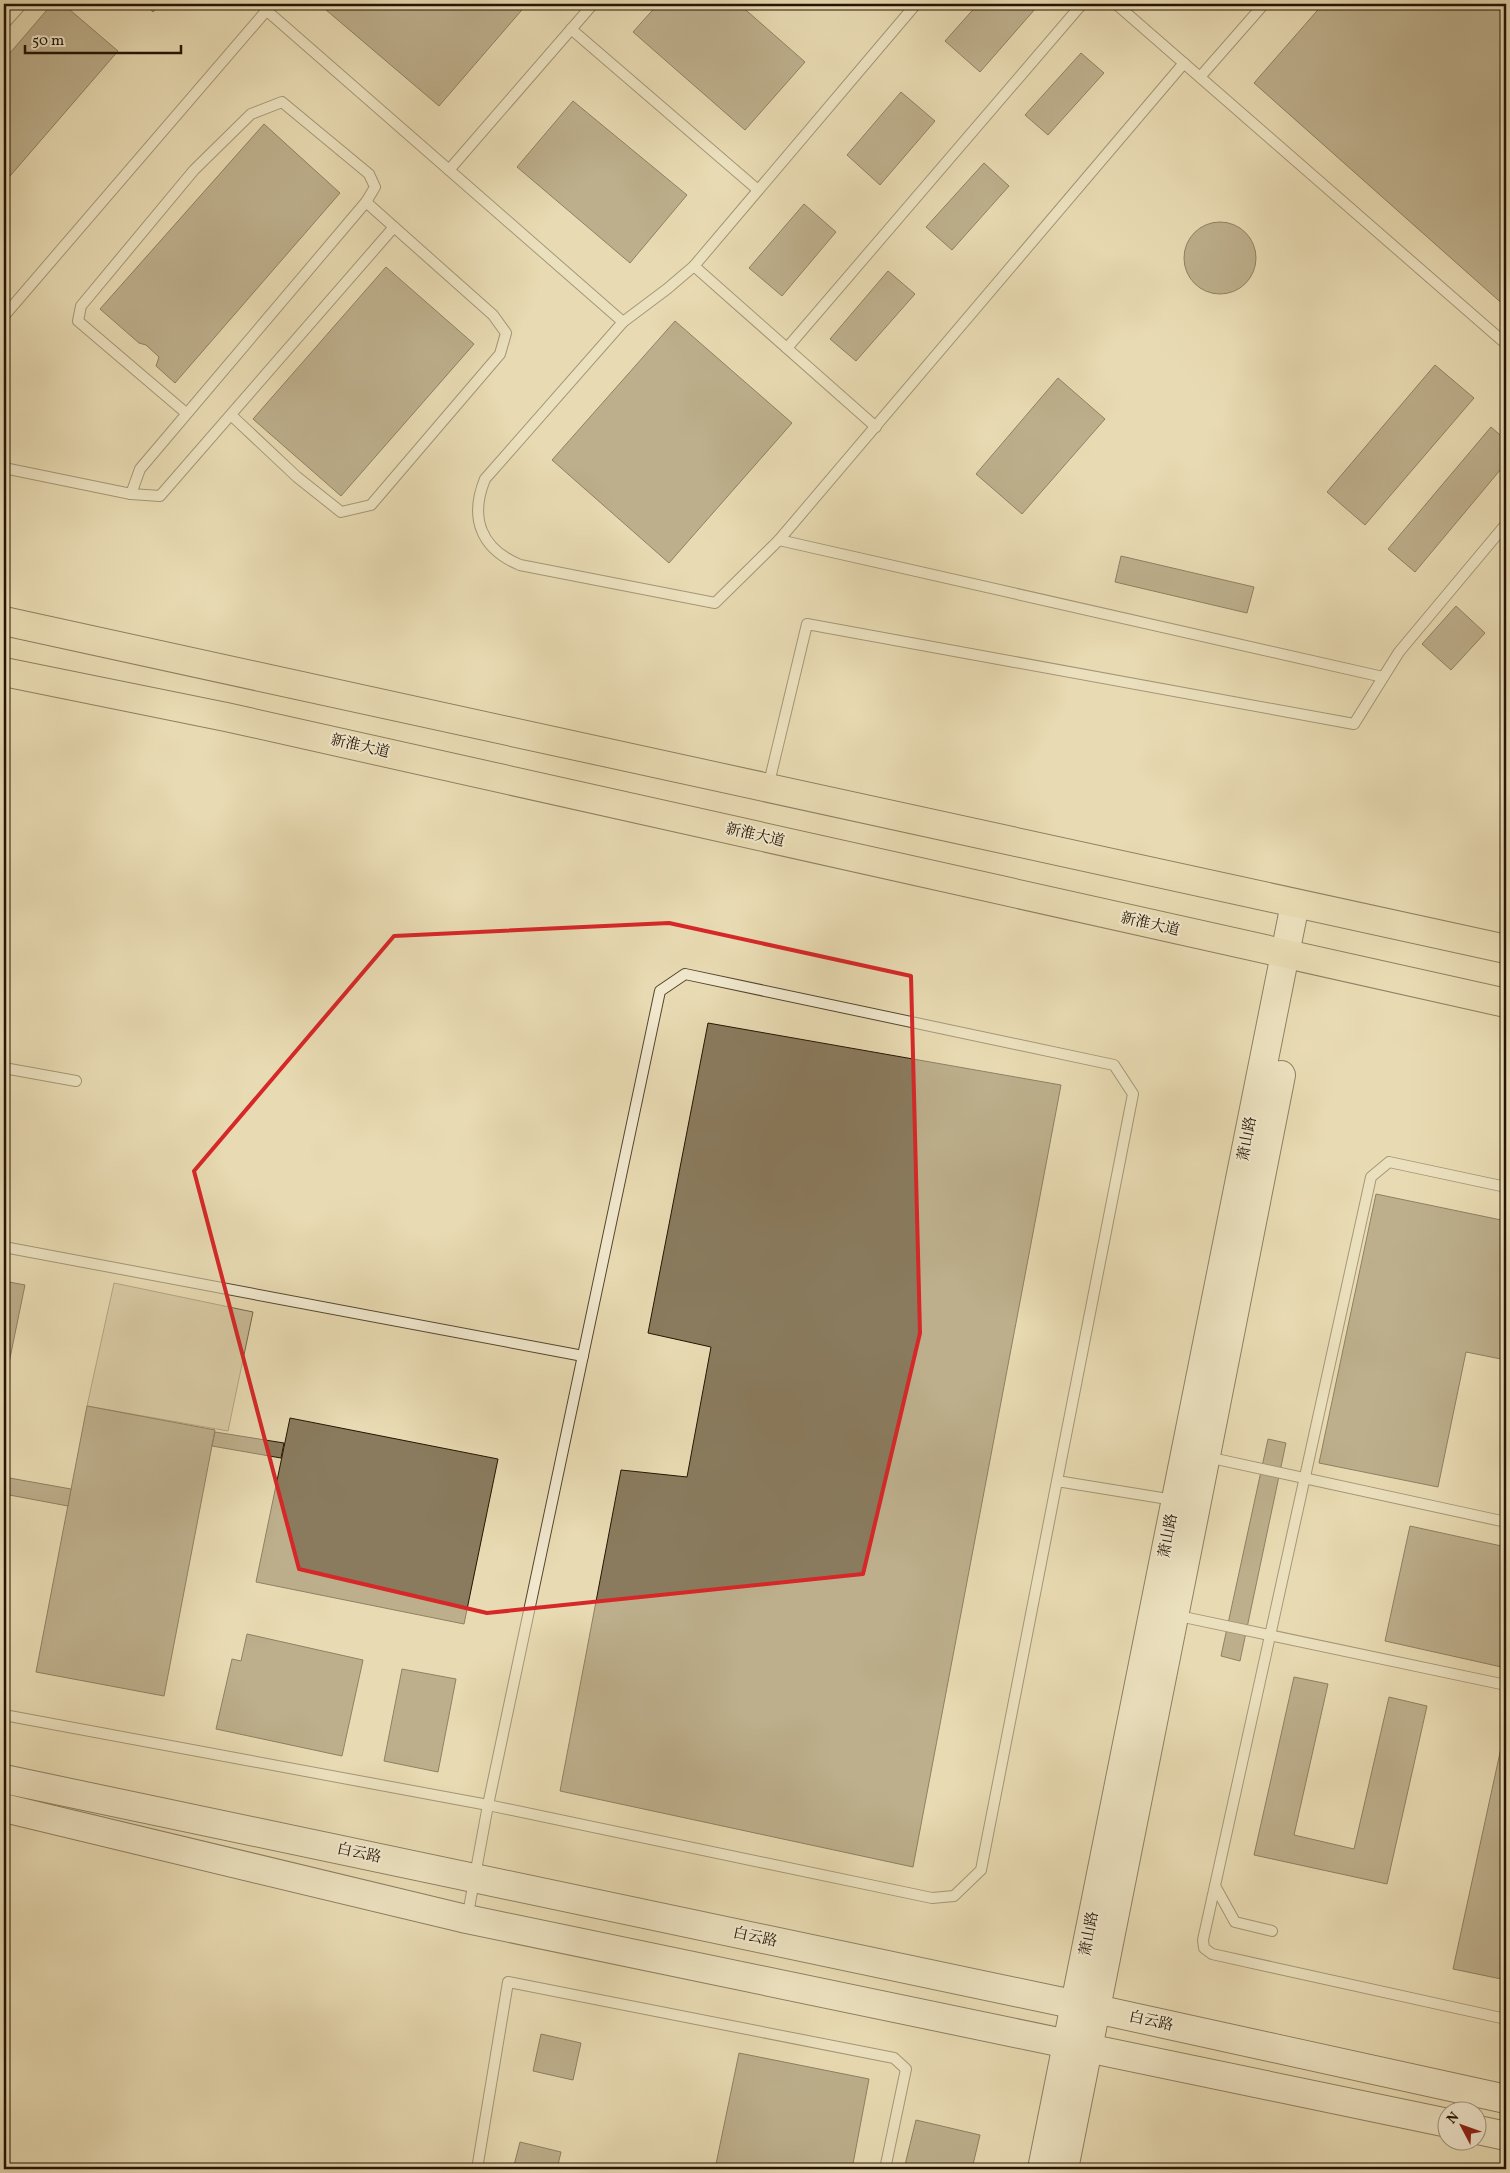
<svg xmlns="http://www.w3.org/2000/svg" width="1510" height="2173" viewBox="0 0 1510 2173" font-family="Vollkorn,'Noto Serif SC',serif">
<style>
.green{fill:#c7b894;stroke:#76664b}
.building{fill:#8a7b5e;stroke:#241402}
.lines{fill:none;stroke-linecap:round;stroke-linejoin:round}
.lane-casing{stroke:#55462e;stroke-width:12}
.secondary-casing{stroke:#241402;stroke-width:30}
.primary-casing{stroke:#241402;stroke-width:30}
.lane{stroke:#f0e7cd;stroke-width:10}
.secondary{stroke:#f0e7cd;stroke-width:28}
.primary{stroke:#e8dab2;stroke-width:28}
.marked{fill:none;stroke:#d62828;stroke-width:4;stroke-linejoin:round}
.labels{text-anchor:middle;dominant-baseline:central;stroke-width:4;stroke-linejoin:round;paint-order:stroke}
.street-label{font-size:15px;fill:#241402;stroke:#f0e7cd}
</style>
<rect width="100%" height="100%" fill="#e8dab2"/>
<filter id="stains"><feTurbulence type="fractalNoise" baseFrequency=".004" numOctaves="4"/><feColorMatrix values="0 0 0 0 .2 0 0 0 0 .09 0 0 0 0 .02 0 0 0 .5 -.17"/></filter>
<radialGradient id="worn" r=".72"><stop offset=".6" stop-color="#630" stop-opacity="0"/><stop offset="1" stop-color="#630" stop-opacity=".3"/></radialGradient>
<!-- green -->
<polygon class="green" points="114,1283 253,1312 228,1431 87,1406"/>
<!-- building -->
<g class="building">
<polygon points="52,4 63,4 118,51 4,183 4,60"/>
<polygon points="144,4 161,4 153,12"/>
<polygon points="319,4 527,4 439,106"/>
<polygon points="658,4 739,4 805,62 745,130 633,32"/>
<polygon points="978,4 1031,4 1036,8 980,72 945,41"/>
<polygon points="1323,4 1506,4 1506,307 1254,83"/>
<polygon points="1081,53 1104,73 1048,135 1025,115"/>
<polygon points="901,92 935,121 880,185 847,155"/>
<polygon points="573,101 687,195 630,263 517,167"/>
<polygon points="264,124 340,193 175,383 156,366 159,357 146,345 139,343 100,309"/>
<polygon points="984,163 1009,186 952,250 926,227"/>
<polygon points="804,204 836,232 782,296 749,268"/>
<circle cx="1220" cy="258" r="36"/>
<polygon points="386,267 474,344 341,496 253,419"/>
<polygon points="888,271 915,294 856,361 830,339"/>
<polygon points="675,321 792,423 669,563 552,460"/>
<polygon points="1435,365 1474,398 1365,525 1327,492"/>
<polygon points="1058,378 1105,419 1022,514 976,474"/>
<polygon points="1491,427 1506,440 1506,463 1415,572 1388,549"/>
<polygon points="1121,556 1254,587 1247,613 1115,582"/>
<polygon points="1456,606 1485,633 1451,670 1422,644"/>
<polygon points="708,1023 1061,1085 913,1867 560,1791 621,1470 687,1477 711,1347 648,1333"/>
<polygon points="1376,1194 1506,1221 1506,1360 1466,1352 1438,1487 1319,1463"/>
<polygon points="4,1281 25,1285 4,1387"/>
<polygon points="87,1406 215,1430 164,1696 36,1672"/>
<polygon points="290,1418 498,1459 464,1624 256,1582"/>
<polygon points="215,1432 284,1443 281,1458 212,1446"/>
<polygon points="1268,1439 1286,1443 1240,1661 1221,1656"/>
<polygon points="4,1477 71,1489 68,1506 4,1494"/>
<polygon points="1410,1526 1506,1547 1506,1668 1385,1641"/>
<polygon points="247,1634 363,1660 342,1756 216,1729 232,1659 241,1661"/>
<polygon points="402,1669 456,1679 438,1772 384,1761"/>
<polygon points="1294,1677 1328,1684 1294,1835 1354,1849 1389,1697 1427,1706 1387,1884 1254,1855"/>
<polygon points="1506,1725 1506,1980 1453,1969"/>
<polygon points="541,2034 581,2043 573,2080 533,2071"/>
<polygon points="739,2053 869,2079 852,2169 802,2169 773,2164 772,2169 715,2169"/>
<polygon points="916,2120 980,2135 972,2169 904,2169"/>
<polygon points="520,2142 561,2152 557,2169 513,2169"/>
<polygon points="625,2165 646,2169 624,2169"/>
</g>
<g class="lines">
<defs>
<g id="lane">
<polyline points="1116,4 1506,344"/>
<path d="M266,10L623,322L485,479C469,518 481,549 520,565L715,603L779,540"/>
<polyline points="4,24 22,4"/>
<polyline points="571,29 758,190"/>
<polyline points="1184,63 779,540 1383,677"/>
<polyline points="1200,77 1264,4"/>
<polyline points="449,170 593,4"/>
<polyline points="366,202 394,227"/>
<polyline points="694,266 876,427"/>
<polyline points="4,316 272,4"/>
<polyline points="623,322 667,289 694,266 916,4"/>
<polyline points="787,348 1082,4"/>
<polyline points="4,468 131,494 140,469 366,202 375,187 369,174 282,102 251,114 194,170 81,306 78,321 186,413"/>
<polyline points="131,494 160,496 394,227 493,315 506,333 500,354 371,505 341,512 297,477 231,415"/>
<polyline points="768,787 807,624 1354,724 1399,652 1506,524"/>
<polyline points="4,1068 76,1081"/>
<polyline points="1506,1187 1389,1162 1371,1177 1203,1940 1204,1948 1212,1954 1506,2019"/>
<polyline points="4,1247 583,1356"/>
<polyline points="1207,1457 1506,1522"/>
<polyline points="1057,1481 981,1870 954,1896 932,1898 488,1805 660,991 685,974 1114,1065 1133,1094 1057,1481 1174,1500"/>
<polyline points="1174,1615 1506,1685"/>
<polyline points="4,1715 488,1805 467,1919"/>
<polyline points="1215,1886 1235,1922 1272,1931"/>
<polyline points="477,2169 508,1982 894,2058 906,2069 885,2169"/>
</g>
<g id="secondary">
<polyline points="4,1779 1096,2009 1506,2099"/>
<polyline points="4,1808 462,1918 1448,2123"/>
<polyline points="1478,2130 1506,2136"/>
<polyline points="1042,2169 1295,904"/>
<path d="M1064,2169C1136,1804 1210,1440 1281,1075"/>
</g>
<g id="primary">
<polyline points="4,621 1506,949"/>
<polyline points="4,672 226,717 1506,1003"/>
</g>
</defs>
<!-- lane casing -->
<use href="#lane" class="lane-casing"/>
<!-- secondary casing -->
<use href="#secondary" class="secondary-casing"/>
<!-- primary casing -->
<use href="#primary" class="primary-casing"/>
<!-- lane -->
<use href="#lane" class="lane"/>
<!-- secondary -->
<use href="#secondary" class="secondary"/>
<!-- primary -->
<use href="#primary" class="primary"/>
</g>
<!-- marked area -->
<path d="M0 0H1510V2173H0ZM669,923L911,976L920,1333L863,1574L487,1613L299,1569L194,1171L394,936Z" fill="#e8dab2" fill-opacity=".55" fill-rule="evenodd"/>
<path class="marked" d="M669,923L911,976L920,1333L863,1574L487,1613L299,1569L194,1171L394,936Z"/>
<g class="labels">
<!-- street labels -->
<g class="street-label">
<text transform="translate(360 747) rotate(13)">新淮大道</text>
<text transform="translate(755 836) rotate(13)">新淮大道</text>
<text transform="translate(1150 925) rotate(13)">新淮大道</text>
<text transform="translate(1248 1139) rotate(-79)">萧山路</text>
<text transform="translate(1169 1536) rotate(-79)">萧山路</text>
<text transform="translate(359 1854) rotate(12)">白云路</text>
<text transform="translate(1090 1934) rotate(-79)">萧山路</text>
<text transform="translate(755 1938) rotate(12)">白云路</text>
<text transform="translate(1151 2022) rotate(12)">白云路</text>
</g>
</g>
<!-- margin -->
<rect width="1510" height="2173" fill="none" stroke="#e8dab2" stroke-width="20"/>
<rect x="5" y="5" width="1500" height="2163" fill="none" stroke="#241402" stroke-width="2.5"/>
<rect x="10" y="10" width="1490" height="2153" fill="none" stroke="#241402"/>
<!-- north arrow -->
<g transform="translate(1462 2126) rotate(311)"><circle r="24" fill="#f0e7cd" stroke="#9e937c"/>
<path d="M0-4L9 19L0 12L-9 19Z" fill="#8f2418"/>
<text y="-8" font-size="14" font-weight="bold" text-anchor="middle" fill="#241402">N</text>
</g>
<!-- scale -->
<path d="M25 45v8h156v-8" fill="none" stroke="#241402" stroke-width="2.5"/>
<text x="32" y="45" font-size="15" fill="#241402" stroke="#f0e7cd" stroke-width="4" paint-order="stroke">50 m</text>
<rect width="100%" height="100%" filter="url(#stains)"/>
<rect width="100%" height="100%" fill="url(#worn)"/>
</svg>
